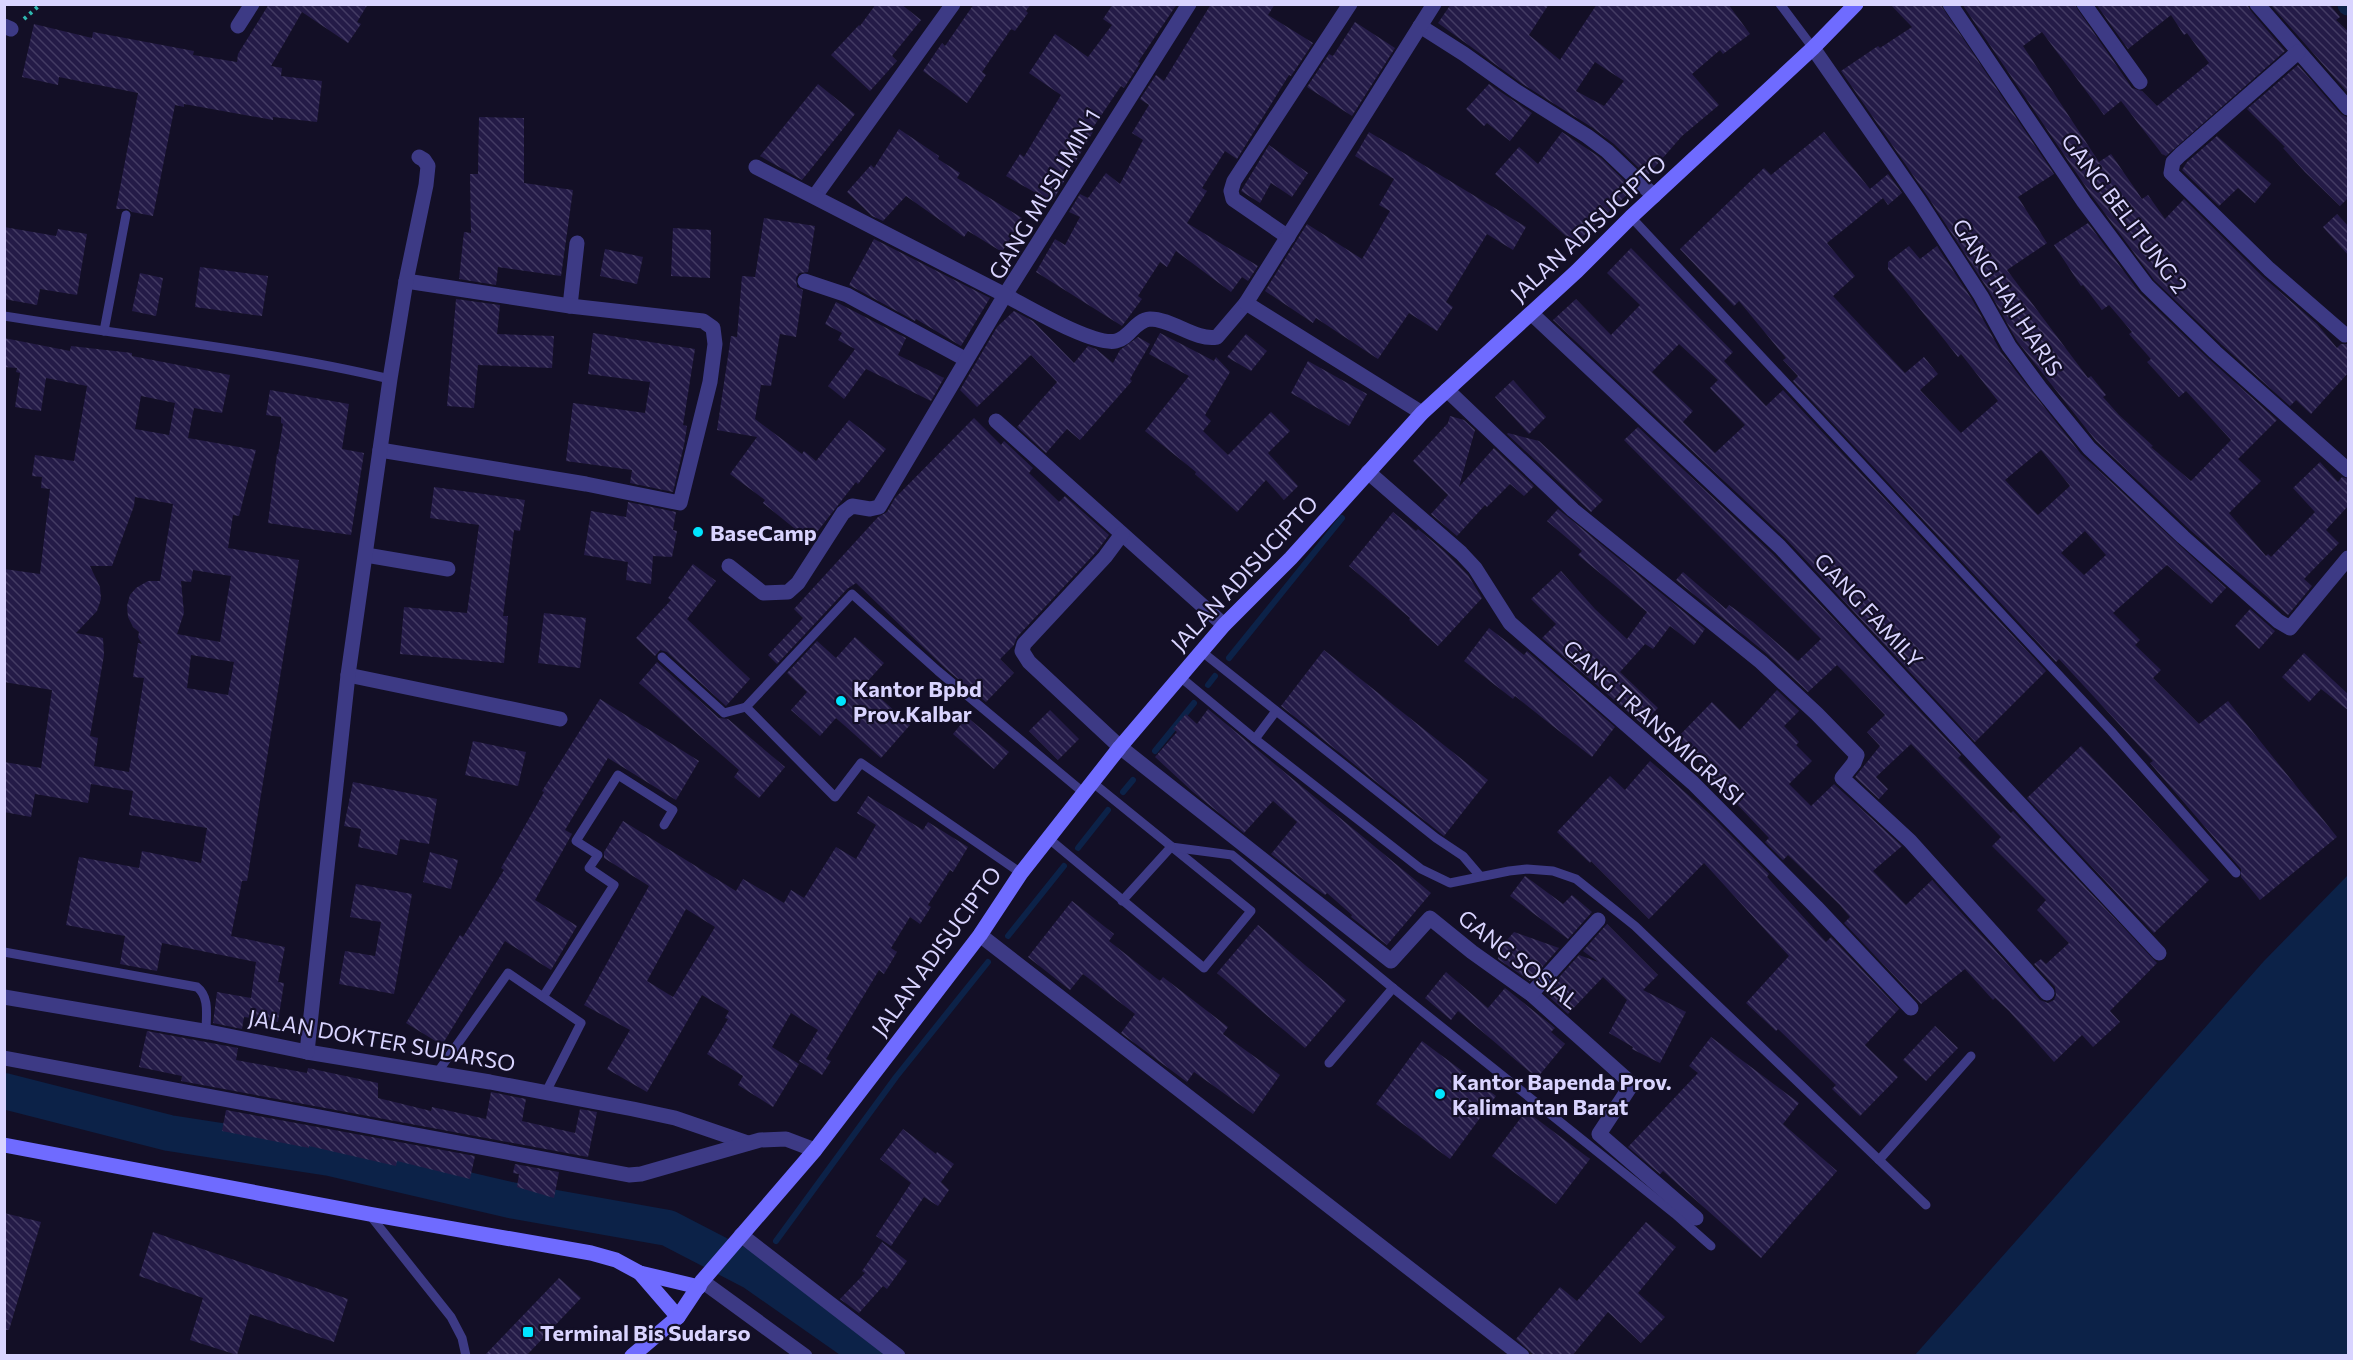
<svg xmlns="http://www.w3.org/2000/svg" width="2353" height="1360" viewBox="0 0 2353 1360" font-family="Commissioner,sans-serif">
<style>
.water{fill:#0c2248}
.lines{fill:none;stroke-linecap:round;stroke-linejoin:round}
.stream{stroke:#0c2248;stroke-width:6}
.canal{stroke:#0c2248;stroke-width:21}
.river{stroke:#0c2248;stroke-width:36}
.building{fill:url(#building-back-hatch);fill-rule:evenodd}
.path{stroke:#2fb8b0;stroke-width:4;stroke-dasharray:3 4.5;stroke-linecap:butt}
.lane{stroke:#3d3a85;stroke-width:9}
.street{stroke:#3d3a85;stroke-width:15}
.secondary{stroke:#6f6bff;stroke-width:15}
.poi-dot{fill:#00e5ff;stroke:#130f26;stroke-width:2}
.labels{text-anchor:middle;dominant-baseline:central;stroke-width:4.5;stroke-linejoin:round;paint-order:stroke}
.street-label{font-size:22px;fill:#d9d4ff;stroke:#130f26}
.poi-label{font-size:22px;font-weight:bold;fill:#d9d4ff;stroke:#130f26;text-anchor:start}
</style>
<defs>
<pattern id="building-back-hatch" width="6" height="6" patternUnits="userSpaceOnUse" patternTransform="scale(1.5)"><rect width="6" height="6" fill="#241b47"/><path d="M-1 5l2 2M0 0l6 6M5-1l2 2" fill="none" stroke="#433b63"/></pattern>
</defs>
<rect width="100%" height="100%" fill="#130f26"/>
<!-- water -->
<polygon class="water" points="2348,875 2348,1355 1915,1355 2264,961"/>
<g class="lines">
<!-- stream -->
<g class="stream">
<polyline points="1229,658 1342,518"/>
<polyline points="1208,685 1215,676"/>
<polyline points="1155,751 1194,703"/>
<polyline points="1123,792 1133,780"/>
<polyline points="1078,848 1108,810"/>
<polyline points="1008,936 1064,866"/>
<polyline points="776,1241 896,1077 988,962"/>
<polyline points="753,1272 756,1268"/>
</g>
<!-- canal -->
<polyline class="canal" points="2348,4 2348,5"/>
<!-- river -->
<polyline class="river" points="4,1091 169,1133 330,1158 510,1200 668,1228 753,1272 873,1356"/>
</g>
<!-- building -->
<g class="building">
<polygon points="269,4 368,4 357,22 361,24 348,43 302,12 271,66 282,68 281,76 322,81 317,122 273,117 273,120 184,104 184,107 175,105 153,216 132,212 128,209 116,209 138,93 59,77 58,85 22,77 34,24 92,38 93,32 194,51 193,55 237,62 238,54"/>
<polygon points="876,4 901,4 921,20 892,56 897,61 870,91 831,55 859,25 860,26"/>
<polygon points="974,4 1031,4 1026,11 1028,13 1015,31 1011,29 982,72 986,75 967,103 923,71 942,43 945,46"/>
<polygon points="1113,4 1177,4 1138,62 1140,63 1124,88 1121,86 1092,129 1094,130 1052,202 1006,176 1020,154 1024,157 1061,95 1029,73 1055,34 1088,57 1112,25 1103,19"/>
<polygon points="1211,4 1275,4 1268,15 1313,43 1291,76 1289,75 1237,159 1225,151 1202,188 1207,191 1187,223 1258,266 1248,281 1242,277 1231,292 1176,251 1167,267 1160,262 1138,296 1142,299 1122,326 1036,272 1055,239 1065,245 1080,217 1069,212 1080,194 1088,198 1106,173 1120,184 1143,140 1132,133 1149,105 1140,99 1156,75 1164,81"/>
<path d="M1451,4H1549L1529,35L1560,60L1597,4H1728L1750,34L1723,54L1720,50L1692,74L1719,105L1682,136L1647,176L1614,144L1593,128L1521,83L1438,23ZM1595,62L1624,81L1604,106L1576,91Z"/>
<polygon points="1890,4 1940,4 2054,174 2018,197 2047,243 2007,270 2088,378 2091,376 2106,395 2103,397 2119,415 2153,446 2151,447 2191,481 2231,440 2186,391 2179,397 2147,362 2151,359 2129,334 2132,332 2109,305 2102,310 2083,285 2081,286 2054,245 2088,223 2140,293 2209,359 2277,420 2238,459 2261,481 2229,513 2266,556 2268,554 2271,557 2315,512 2293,488 2320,462 2338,482 2342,477 2349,479 2349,505 2326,530 2339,543 2304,579 2312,586 2288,615 2190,530 2096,441 2017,341 1989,291 1928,197 1841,71 1878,46 1880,48 1912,27"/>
<polygon points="1962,4 2074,4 2132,88 2142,91 2157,106 2209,63 2187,33 2184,35 2171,15 2128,49 2096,4 2247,4 2250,10 2285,51 2166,156 2162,154 2121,101 2104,115 2042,32 2023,46 2099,162 2111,154 2142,199 2148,195 2165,219 2184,199 2262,276 2317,324 2337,348 2341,344 2349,344 2349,372 2311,414 2296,400 2290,406 2222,345 2154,280 2092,196"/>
<polygon points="2270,4 2329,4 2340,17 2336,20 2349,32 2349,94"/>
<polygon points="1355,22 1395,48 1352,116 1307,87 1329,54 1333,56"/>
<polygon points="2298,65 2341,114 2349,118 2349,197 2340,206 2305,172 2283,148 2285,147 2247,109"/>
<polygon points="818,84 855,114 802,180 760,156"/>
<polygon points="1489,84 1532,113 1510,141 1487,123 1484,126 1466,109"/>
<polygon points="479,117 524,118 524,183 573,190 561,276 498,267 496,285 459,279 464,232 471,233 470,174 478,174"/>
<polygon points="899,129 939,156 938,159 960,173 957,178 1022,218 1002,252 968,231 964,237 906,196 883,221 872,216 847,192 871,165 874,168"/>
<polygon points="1369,132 1526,227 1513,250 1487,234 1446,302 1453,307 1437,331 1409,313 1378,359 1316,318 1313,323 1265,291 1307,224 1362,259 1390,211 1379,205 1394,179 1355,156"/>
<polygon points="1562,132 1601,158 1633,189 1575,244 1495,174 1519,147 1538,164"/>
<path d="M1824,132L1870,189L1888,174L1902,193L1888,205L1883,198L1827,243L1855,276L1833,296L1905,373L1924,357L1938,374L1920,390L1961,433L1998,401L1961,354L1958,357L1888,269V262L1909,246L1920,259L1937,246L1973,301L2001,352L2081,454L2226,588L2211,604L2167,565L2113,613L2140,640L2135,645L2161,670L2153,678L2199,724L2228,701L2337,837L2260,900L2241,877V869L2150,763L2153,761L2059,659L2056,662L1793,381L1798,376L1783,360L1786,358L1739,301L1734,306L1680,249L1764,168L1771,175ZM2041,450L2070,486L2038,515L2005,480ZM2085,531L2106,555L2084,575L2061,553Z"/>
<polygon points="2217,136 2271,184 2255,203 2238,188 2219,206 2182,170 2187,162"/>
<polygon points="1269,145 1308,173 1292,197 1271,183 1260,203 1241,191"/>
<polygon points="2337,214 2349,227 2349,256 2323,227"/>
<polygon points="764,218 815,226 808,272 799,273 796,278 797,287 803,290 796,337 780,334 771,386 761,385 755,419 802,454 804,451 816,461 849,420 886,449 858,484 856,482 810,541 763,503 765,500 730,474 757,437 717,430 731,336 737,337 742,276 755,277"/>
<polygon points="4,227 56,236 58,229 87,234 77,295 40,289 37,305 4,299"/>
<polygon points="673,228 711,230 710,278 671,276"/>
<polygon points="874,239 990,298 961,346 916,319 915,321 849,285"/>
<path d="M1631,248L1733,352L1724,361L1766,406L1783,390L2046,671L1975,742L1787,540L1553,320L1576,299L1611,335L1640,305L1607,273ZM1679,344L1718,380L1710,388L1745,425L1715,453L1683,422L1693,411L1652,372Z"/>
<polygon points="605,249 643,257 637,284 600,276"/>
<polygon points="200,267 268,276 262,316 195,307"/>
<polygon points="140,273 163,278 156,316 132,311"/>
<polygon points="456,299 500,305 497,334 554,336 552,368 478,365 474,408 447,406"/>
<polygon points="836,302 906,338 898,355 944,378 931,401 866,369 844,399 828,386 855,349 838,340 842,333 825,324"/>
<polygon points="1014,311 1033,321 1074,363 1088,346 1096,349 1113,363 1120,350 1138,337 1150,344 1130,379 1132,381 1080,440 1067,429 1046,453 1017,427 1057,382 1031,355 977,407 960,390 997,327"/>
<polygon points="593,333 695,349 683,425 687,426 684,445 673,492 630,483 632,470 566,461 573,403 645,413 650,382 588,374"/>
<polygon points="1160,333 1214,361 1216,357 1230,372 1205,415 1211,421 1203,431 1228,455 1271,412 1290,431 1268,453 1298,486 1284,500 1266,480 1237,512 1195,474 1196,472 1145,431 1189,376 1149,354"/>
<polygon points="1246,334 1267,351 1251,371 1227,357"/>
<path d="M4,338L70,351L71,346L132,353V356L230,375L222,413L194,408L188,438L256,450L239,516L233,515L228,548L299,560L247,881H242L231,936L285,947L278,982L284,983L278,1022L244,1017L242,1029L213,1023L217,992L251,998L256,962L162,943L157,971L120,964L125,936L66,925L79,857L139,868L142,851L201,863L207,828L129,815L133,791L91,784L88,803L35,794L31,817L4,812V762L41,768L52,690L4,682V569L40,574L50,489L41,488L42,477L32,476L35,455L74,461L87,386L46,378L41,411L15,407L20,373L16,372L17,368L4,367ZM141,396L175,403L169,435L135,429ZM135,497L173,504L160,581H148L136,588L130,595L127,606L128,617L133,627L139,632L138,637L142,644L138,643L133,677L144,678L129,772L94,766L98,738L90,736L104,655L103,638L76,633L97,611L101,599L100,587L90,566H112L134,506ZM193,570L231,576L220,642L177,634L184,613L181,581L191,582ZM191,655L234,662L228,695L187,688Z"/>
<polygon points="1308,361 1367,394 1349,426 1291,393"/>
<polygon points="1513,380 1546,417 1529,434 1495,397"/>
<polygon points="270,390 349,404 342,449 364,453 351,535 268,523 277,454 278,454 283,424 281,423 281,417 266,415"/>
<polygon points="1450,416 1464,420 1475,430 1459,487 1494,448 1534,486 1524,496 1510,484 1487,507 1485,505 1457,536 1431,514 1448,495 1413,461 1448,423"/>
<polygon points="974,418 1001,445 1004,441 1033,468 1029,473 1059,502 1065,496 1109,535 1097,551 1017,637 1014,645 1000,659 1014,673 986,702 946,669 856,583 847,589 777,664 768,655 803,618 794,609 878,517 887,512 895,498"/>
<polygon points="1638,427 1773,554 1961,755 1958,758 2011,813 2013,811 2157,963 2110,1011 2120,1022 2093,1047 2082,1035 2054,1062 2009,1011 1995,998 1993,1000 1965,969 1921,1004 1844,923 1850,917 1840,905 1788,855 1783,860 1765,842 1769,838 1699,764 1701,762 1677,738 1712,702 1740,730 1777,690 1799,711 1784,726 1799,742 1796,745 1812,761 1789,784 1811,806 1834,784 1902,846 1873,871 1906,905 1932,880 2040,1000 2048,1003 2054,1000 2056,995 2055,987 2034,964 2041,959 2046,964 2069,943 2037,910 2046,900 1992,846 2001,837 1911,744 1876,777 1888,789 1879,799 1855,777 1880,746 1867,732 1885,715 1837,665 1808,692 1767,654 1676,580 1683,572 1726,609 1729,605 1753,622 1798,661 1821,639 1624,440"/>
<polygon points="1508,433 1539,441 1603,500 1591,512 1507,434"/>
<polygon points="434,487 525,500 520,531 514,530 503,616 508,616 504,663 400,654 404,607 467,613 479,525 430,518"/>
<polygon points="628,502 676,512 673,530 677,531 672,557 653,556 651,584 626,580 628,562 584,555 591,511 626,517"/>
<polygon points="1558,509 1705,629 1694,645 1670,626 1653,649 1645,644 1620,672 1658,708 1642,724 1542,638 1556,624 1531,599 1561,571 1595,609 1627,639 1647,612 1578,555 1582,551 1547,521"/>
<polygon points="1393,512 1416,531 1418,529 1444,551 1468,575 1482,598 1438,646 1409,620 1410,618 1349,566"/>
<polygon points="693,564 716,581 687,619 750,679 726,706 667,652 660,650 655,656 636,638 671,600 668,598"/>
<polygon points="2250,609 2275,631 2259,649 2235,626"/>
<polygon points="544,613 586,618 580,668 538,663"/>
<polygon points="1489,628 1524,655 1527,651 1615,727 1592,757 1515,696 1513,699 1464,661"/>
<polygon points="855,637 884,663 865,684 910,725 881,758 836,718 820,736 791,710 807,692 787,673 817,641 836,658"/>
<polygon points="1324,650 1488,780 1444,836 1281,706"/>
<polygon points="2304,653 2349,695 2349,711 2321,689 2309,702 2282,677"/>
<polygon points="657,662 719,718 728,719 785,767 759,798 734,777 739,770 639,683"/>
<polygon points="600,699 699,761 676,800 608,758 565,830 572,834 535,900 577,926 551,970 505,941 442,1045 406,1023 460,935 463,937 504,870 501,868 544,792 542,791"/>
<polygon points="1208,709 1431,893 1387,945 1351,917 1352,915 1327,893 1325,895 1309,884 1271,854 1297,822 1273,801 1244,833 1193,792 1155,757 1177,732 1173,729 1186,714 1197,724"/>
<polygon points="1050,710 1079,739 1058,760 1029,731"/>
<polygon points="967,717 1009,752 994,769 953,734"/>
<polygon points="473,741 526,752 518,786 465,775"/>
<polygon points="2081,746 2209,880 2154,933 2027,798"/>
<polygon points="1650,761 1713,817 1769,874 1767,877 1826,942 1831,937 1899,1009 1865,1045 1898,1077 1860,1116 1832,1089 1836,1085 1778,1029 1776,1031 1746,1003 1789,956 1704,863 1649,919 1591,861 1590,863 1557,832 1610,776 1625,790"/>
<polygon points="353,782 437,799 429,844 400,839 397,855 358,847 361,829 344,826"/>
<path d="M868,796L923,830L928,822L968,847L953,872L950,870L928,905L931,907L920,924L910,917L891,948L897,952L884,974L879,970L857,1007L826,1059L831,1061L822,1075L799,1061L818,1030L791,1013L772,1047L799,1064L773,1107L738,1085L743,1076L707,1054L728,1019L725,1018L729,1011L702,995L647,1092L607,1069L630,1030L584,1005L649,886L604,858V852L623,821L736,891L743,879L784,903L791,890L804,898L836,847L856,859L876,825L857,813ZM686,909L715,927L673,997L647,981Z"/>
<polygon points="430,852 458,860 451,889 423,882"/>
<polygon points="1525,876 1563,904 1572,895 1592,912 1568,939 1510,896"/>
<polygon points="356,884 412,894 394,994 339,984 345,951 375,956 381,922 350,917"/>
<polygon points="1072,901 1114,934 1109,941 1160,981 1163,977 1228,1027 1223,1034 1280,1075 1253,1114 1194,1072 1187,1082 1121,1033 1135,1014 1083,974 1070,990 1028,957"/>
<polygon points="1607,924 1658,975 1643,990 1686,1012 1660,1063 1632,1049 1633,1047 1609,1033 1627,1000 1603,977 1568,1014 1545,993 1579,955 1598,962 1583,951"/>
<polygon points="1258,925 1346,1000 1305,1048 1217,973"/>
<polygon points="1514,932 1559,948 1530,981 1498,959 1500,948"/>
<polygon points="1446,972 1488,1008 1505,988 1555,1028 1551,1032 1565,1044 1537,1078 1458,1011 1451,1020 1425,998"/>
<polygon points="1935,1026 1958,1048 1926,1081 1903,1060"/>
<polygon points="147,1031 238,1048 236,1060 307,1073 308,1068 378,1083 378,1098 431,1111 432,1107 486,1119 491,1092 526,1099 522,1121 575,1133 580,1109 597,1112 588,1157 181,1081 182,1076 139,1067"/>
<polygon points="1711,1037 1799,1103 1783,1124 1837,1171 1761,1258 1663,1171 1660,1174 1628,1147 1698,1073 1689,1066"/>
<polygon points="1422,1041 1496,1096 1450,1159 1376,1104"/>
<polygon points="226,1110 475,1156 470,1179 397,1161 396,1166 309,1146 309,1148 222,1131"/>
<polygon points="1526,1111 1590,1159 1556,1204 1492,1156"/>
<polygon points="903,1129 936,1154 937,1152 954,1164 941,1182 949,1190 938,1206 924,1197 891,1246 876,1236 911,1183 880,1159"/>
<polygon points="515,1164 559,1172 554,1198 517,1187 519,1174 513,1173"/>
<polygon points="4,1213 41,1222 9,1330 4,1330"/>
<polygon points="1646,1222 1676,1247 1638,1293 1665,1317 1641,1343 1608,1312 1572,1356 1535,1356 1516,1339 1560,1287 1577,1301"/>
<polygon points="153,1232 348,1299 334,1342 250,1314 237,1355 190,1340 203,1298 139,1276"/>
<polygon points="882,1242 907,1261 887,1289 883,1286 859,1313 840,1299 865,1273 862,1271"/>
<polygon points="559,1278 581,1298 526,1356 484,1356"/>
</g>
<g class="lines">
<!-- path -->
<polyline class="path" points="24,19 41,4"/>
<!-- lane -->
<g class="lane">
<polyline points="1780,4 1813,48"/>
<polyline points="1631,217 2111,731 2236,873"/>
<path d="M4,316C133,337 263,349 390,379"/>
<polyline points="104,331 126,215"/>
<polyline points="1201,651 1436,838 1463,856 1480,876"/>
<polyline points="662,657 724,713 746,707"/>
<polyline points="1179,676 1255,739 1421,869 1450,883 1509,871 1527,869 1553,871 1576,879 1635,926 1926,1205"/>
<polyline points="1255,739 1276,711"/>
<polyline points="1048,838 1204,968 1251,911 1092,782"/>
<polyline points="1171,847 1232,855 1393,988 1675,1214 1711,1246"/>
<polyline points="1021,873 861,763 835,797 746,707 852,594 938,671 1084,793"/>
<polyline points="1122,901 1171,847"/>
<path d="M4,952L197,987C210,997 206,1016 206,1031"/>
<polyline points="543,997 614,885 589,868 598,855 576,841 618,775 673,810 664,825"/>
<polyline points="1329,1063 1393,988"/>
<polyline points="437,1073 508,973 581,1023 546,1092"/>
<polyline points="1879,1160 1971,1056"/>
<polyline points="369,1214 451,1317 462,1338 466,1356"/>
</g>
<!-- street -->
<g class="street">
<path d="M1189,4L1005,295C1028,307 1093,346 1116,341C1130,338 1135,320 1150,319C1173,319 1195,341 1217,337L1246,303"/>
<polyline points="1950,4 2084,202 2147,286 2215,352 2348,470"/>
<polyline points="2084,4 2140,82"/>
<polyline points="2257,4 2348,108"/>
<polyline points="4,26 11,29"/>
<polyline points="238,26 252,4"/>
<polyline points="1420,26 1464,54 1516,91 1587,136 1607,151 1654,196"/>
<polyline points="1813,48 1920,202 1981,296 2009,346 2040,388 2089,448 2183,537 2278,621 2290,628 2348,558"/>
<polyline points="2298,52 2180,155 2173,162 2171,173 2269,269 2345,335"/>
<polyline points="815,196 953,4"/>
<polyline points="1288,237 1233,199 1231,191 1234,181 1350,4"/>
<polyline points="805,281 847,295 965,359"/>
<polyline points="570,306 577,243"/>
<polyline points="1531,313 1780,547 2159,953"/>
<polyline points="1447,390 1573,510 1761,662 1817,714 1857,755 1854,763 1842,778 1910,841 2047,993"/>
<polyline points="1422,413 1246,303 1434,4"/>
<polyline points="996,421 1224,625"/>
<polyline points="380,450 586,484 680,503 710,382 715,344 713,328 703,321 570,306 406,281"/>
<polyline points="1368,472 1461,553 1475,568 1510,623 1693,783 1816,907 1911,1008"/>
<polyline points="1122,534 1105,557 1024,644 1022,651 1029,662 1120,747 1391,961 1430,918 1472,952 1531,994 1632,1084 1599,1134 1696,1218"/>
<polyline points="366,555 448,569"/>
<polyline points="729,566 763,593 788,592 798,583 843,513 852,506 870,509 879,507 1005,295 756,167"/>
<polyline points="348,675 560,719"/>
<polyline points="980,935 1522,1356"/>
<polyline points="1531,994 1598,920"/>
<polyline points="4,997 209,1032 307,1052 490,1082 633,1109 675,1118 748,1143"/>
<polyline points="307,1052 348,675 390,379 406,281 426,185 428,166 424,160 419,157"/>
<polyline points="4,1058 629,1175 641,1174 760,1140 786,1139 815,1150"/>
<polyline points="741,1235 898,1356"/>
<polyline points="702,1281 805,1356"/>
</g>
<!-- secondary -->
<g class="secondary">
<polyline points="4,1145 369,1214 591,1253 616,1260 640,1273 699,1287"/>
<polyline points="640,1273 678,1317"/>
<polyline points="632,1356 678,1317 702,1281 815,1150 980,935 1021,873 1120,747 1224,625 1291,558 1422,413 1577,271 1631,217 1813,48 1856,4"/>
</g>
</g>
<!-- markers -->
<g class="poi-dot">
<circle cx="698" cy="532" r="6"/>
<circle cx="841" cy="701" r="6"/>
<circle cx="1440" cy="1094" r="6"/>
<rect x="522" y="1326" width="12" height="12" rx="3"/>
</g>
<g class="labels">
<!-- street labels -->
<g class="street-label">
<text transform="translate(1044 194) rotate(-59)">GANG MUSLIMIN 1</text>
<text transform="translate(2125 213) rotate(53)">GANG BELITUNG 2</text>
<text transform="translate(1588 228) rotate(-43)">JALAN ADISUCIPTO</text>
<text transform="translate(2008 297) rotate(57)">GANG HAJI HARIS</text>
<text transform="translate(1244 573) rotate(-47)">JALAN ADISUCIPTO</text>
<text transform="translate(1869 610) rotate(47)">GANG FAMILY</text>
<text transform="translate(1654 722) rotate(42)">GANG TRANSMIGRASI</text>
<text transform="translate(936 951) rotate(-54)">JALAN ADISUCIPTO</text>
<text transform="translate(1519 959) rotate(38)">GANG SOSIAL</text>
<text transform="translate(382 1040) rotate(10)">JALAN DOKTER SUDARSO</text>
</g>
<!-- poi labels -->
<g class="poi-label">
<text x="710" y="532">BaseCamp</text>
<text x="853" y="688">Kantor Bpbd<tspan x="853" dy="25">Prov.Kalbar</tspan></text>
<text x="1452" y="1081">Kantor Bapenda Prov.<tspan x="1452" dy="25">Kalimantan Barat</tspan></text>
<text x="540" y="1332">Terminal Bis Sudarso</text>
</g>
</g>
<!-- border -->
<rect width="2353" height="1360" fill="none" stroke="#d9d4ff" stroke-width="12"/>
</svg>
